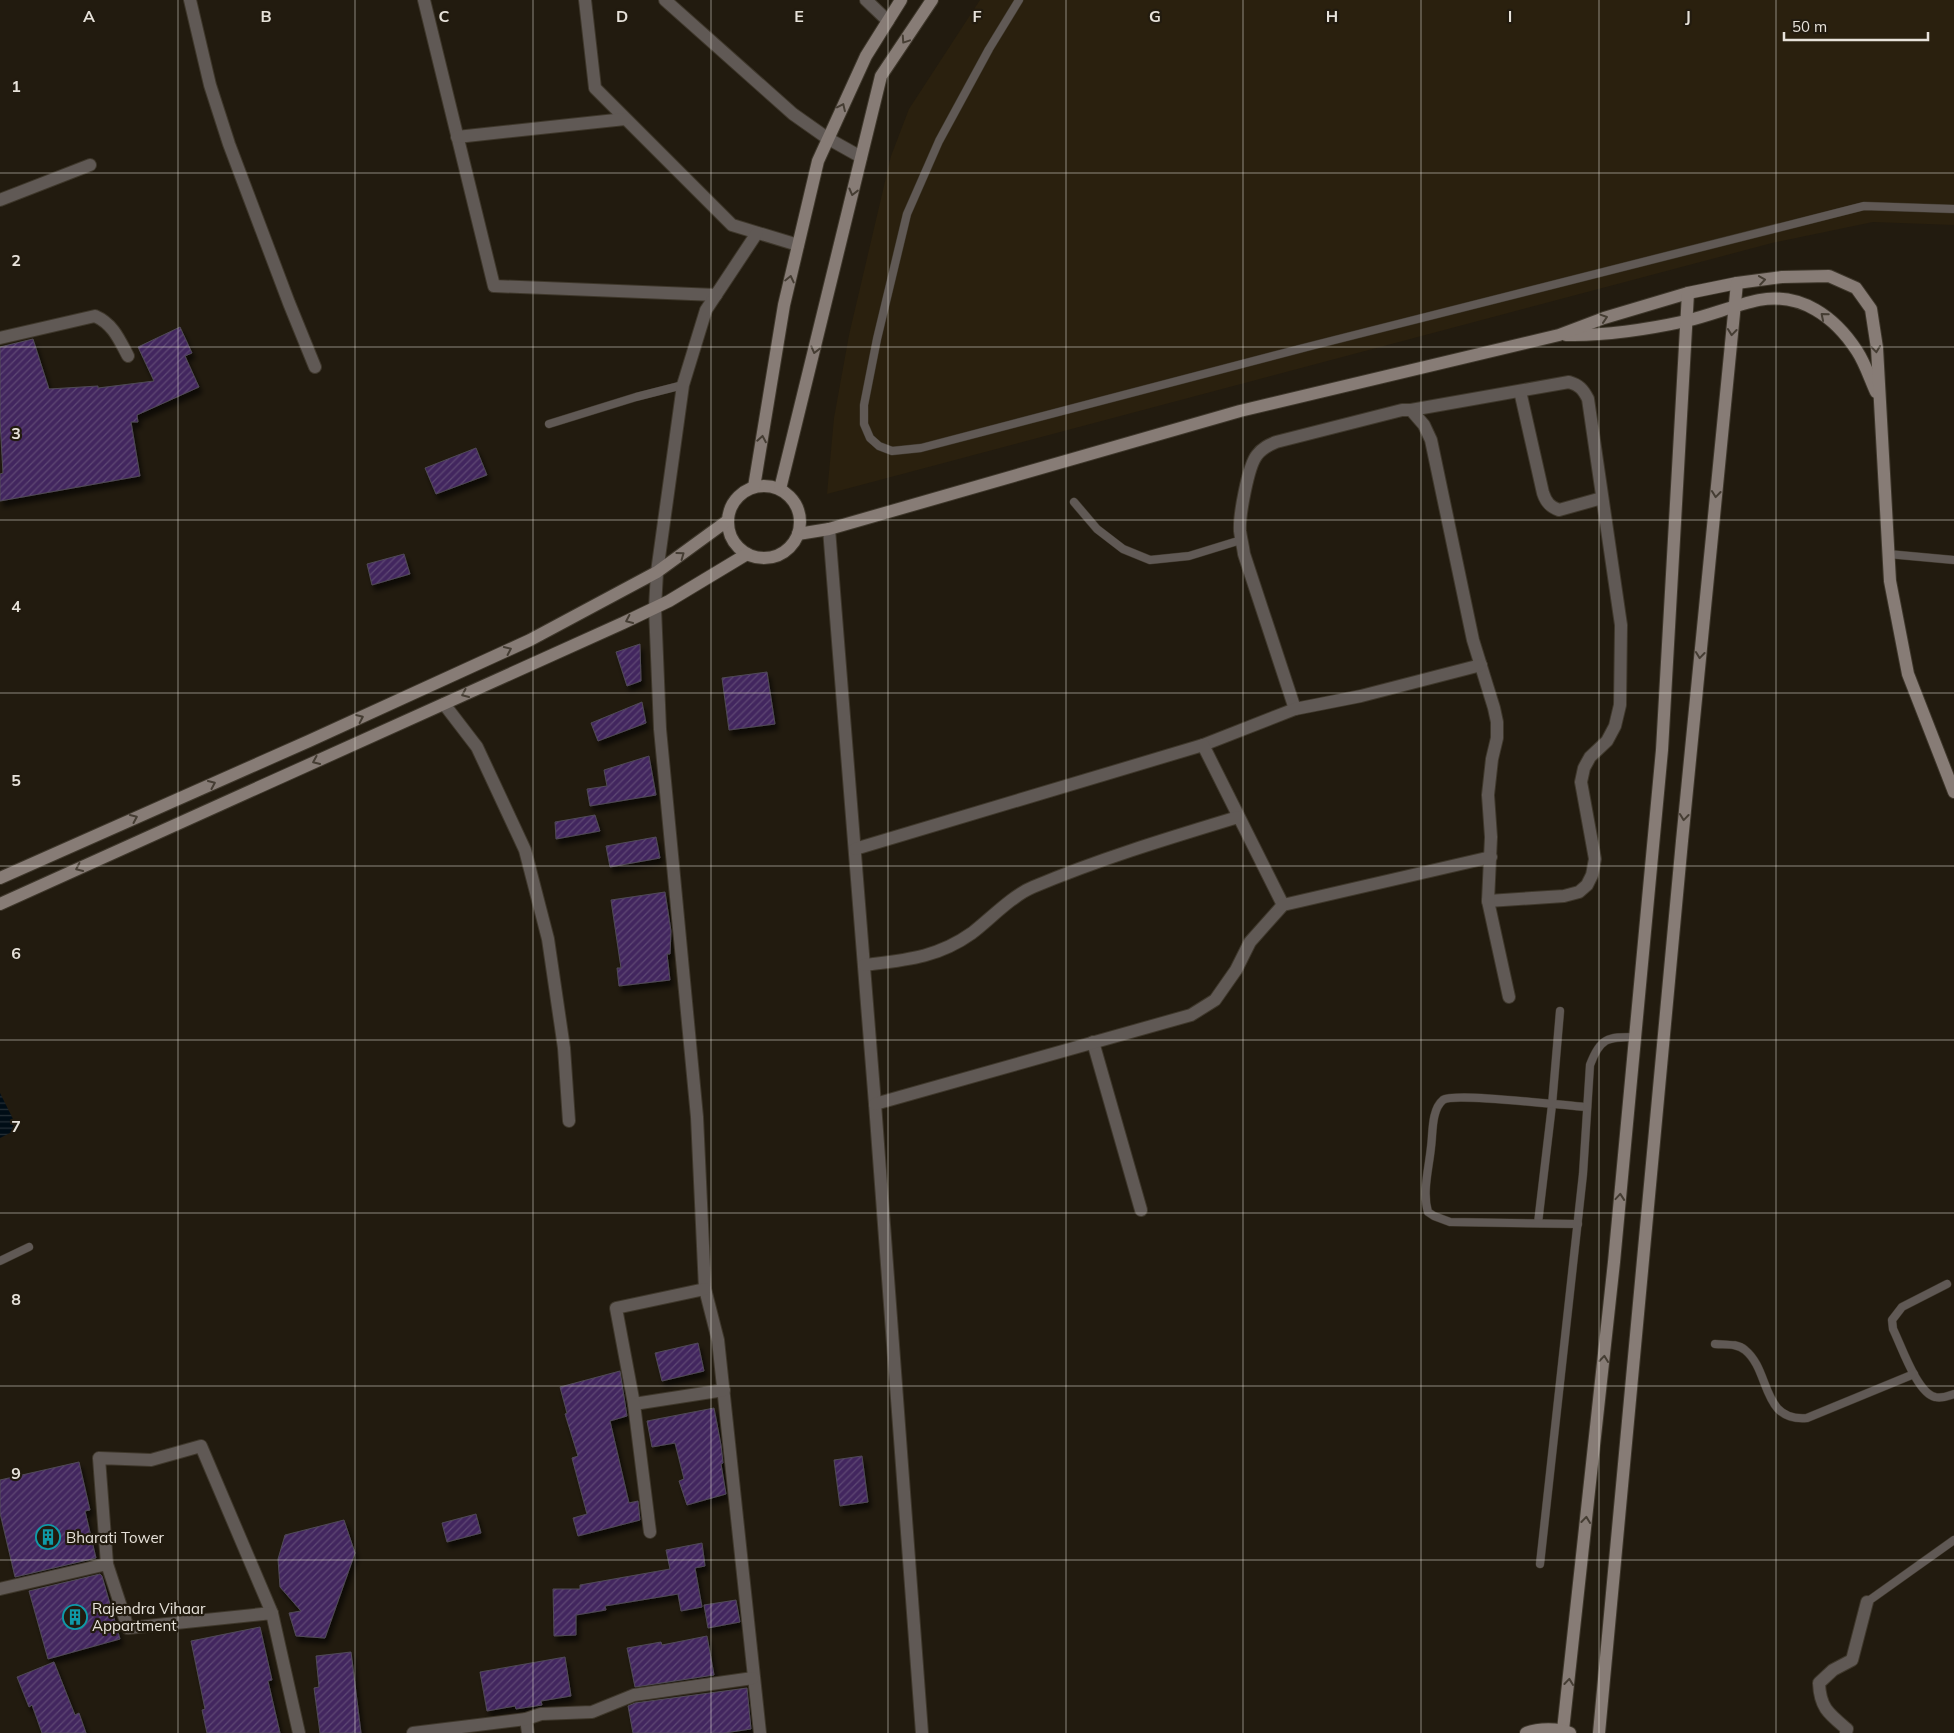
<svg xmlns="http://www.w3.org/2000/svg" width="1954" height="1733" viewBox="0 0 1954 1733" font-family="Mulish,sans-serif">
<style>
.built{fill:#2a200e}
.water{fill:url(#water-rules)}
.building{fill:url(#building-hatch);stroke:#504a57;filter:url(#shadow)}
.lines{fill:none;stroke-linecap:round;stroke-linejoin:round}
.lane-casing{stroke:#3e372b;stroke-width:9}
.street-casing{stroke:#3e372b;stroke-width:14}
.secondary-casing{stroke:#3e372b;stroke-width:14}
.lane{stroke:#605955;stroke-width:8}
.street{stroke:#605955;stroke-width:12}
.secondary{stroke:#877c76;stroke-width:12}
.oneway{stroke:#453d33}
.grid{fill:none;stroke:#e7e2da;stroke-width:1;stroke-opacity:0.55}
.labels{text-anchor:middle;dominant-baseline:central;stroke-width:4.5;stroke-linejoin:round;paint-order:stroke}
.poi-label{font-size:15px;fill:#e7e2da;stroke:#221b0f;text-anchor:start}
.grid-label{font-size:16px;text-anchor:middle;font-weight:bold;fill:#e7e2da;stroke:#221b0f;stroke-width:4.5;stroke-linejoin:round;paint-order:stroke}
</style>
<defs>
<pattern id="water-rules" width="6" height="5" patternUnits="userSpaceOnUse" patternTransform="scale(1.25)"><rect width="6" height="5" fill="#000d16"/><path d="M0 2.5h6" fill="none" stroke="#253037"/></pattern>
<pattern id="building-hatch" width="6" height="6" patternUnits="userSpaceOnUse" patternTransform="scale(1.25)"><rect width="6" height="6" fill="#43285e"/><path d="M-1 1l2-2M0 6l6-6M5 7l2-2" fill="none" stroke="#5e4774"/></pattern>
<filter id="shadow"><feDropShadow dx="3" dy="5.5" stdDeviation="2.5" flood-color="#0009"/></filter>
</defs>
<rect width="100%" height="100%" fill="#221b0f"/>
<!-- built -->
<polygon class="built" points="980,0 1954,0 1954,225 1873,222 1772,243 827,494 834,418 849,335 891,156 909,109"/>
<!-- water -->
<polygon class="water" points="0,1093 18,1129 0,1138"/>
<!-- building -->
<g class="building">
<polygon points="180,327 192,353 185,356 199,387 137,415 138,422 131,422 140,476 0,501 0,474 3,473 0,421 0,347 33,339 49,389 98,386 98,388 154,381 138,347"/>
<polygon points="476,448 487,475 436,494 425,468"/>
<polygon points="404,554 410,574 372,585 367,564"/>
<polygon points="640,644 641,681 627,686 616,652"/>
<polygon points="767,672 775,724 729,730 722,678"/>
<polygon points="642,702 646,723 598,741 591,723"/>
<polygon points="649,756 656,795 590,806 587,789 607,786 604,770"/>
<polygon points="595,815 600,831 556,839 555,822"/>
<polygon points="656,837 660,858 610,867 606,846"/>
<polygon points="665,892 671,931 670,954 667,954 670,980 619,986 617,968 621,968 611,900"/>
<polygon points="698,1343 704,1371 662,1381 655,1353"/>
<polygon points="620,1371 627,1416 610,1421 629,1503 638,1501 640,1520 578,1536 573,1518 587,1514 572,1458 578,1456 565,1414 567,1413 560,1387"/>
<polygon points="714,1408 721,1445 723,1463 721,1464 726,1494 687,1505 679,1481 684,1479 675,1443 652,1447 647,1421"/>
<polygon points="862,1456 868,1502 840,1506 834,1460"/>
<polygon points="79,1462 90,1510 85,1511 96,1558 15,1577 0,1513 0,1480"/>
<polygon points="476,1514 481,1533 447,1542 442,1523"/>
<polygon points="344,1520 355,1553 325,1638 296,1636 289,1613 301,1611 280,1587 278,1559 285,1535"/>
<polygon points="702,1543 705,1566 695,1568 702,1607 681,1611 678,1594 605,1606 606,1610 576,1615 576,1635 554,1636 553,1589 580,1589 580,1585 670,1569 666,1550"/>
<polygon points="100,1574 102,1576 120,1639 48,1659 29,1591"/>
<polygon points="736,1600 740,1622 708,1628 704,1605"/>
<polygon points="260,1627 272,1680 268,1681 280,1733 207,1733 202,1710 205,1709 191,1641"/>
<polygon points="707,1636 714,1675 635,1687 627,1648 661,1642 662,1645"/>
<polygon points="351,1652 361,1733 320,1733 314,1688 319,1687 316,1656"/>
<polygon points="565,1657 571,1696 541,1701 542,1705 516,1709 515,1706 487,1711 480,1672"/>
<polygon points="54,1662 75,1715 79,1713 86,1733 42,1733 32,1705 29,1707 17,1677"/>
<polygon points="747,1688 751,1729 724,1733 633,1733 628,1706 635,1703"/>
</g>
<g class="lines">
<defs>
<g id="lane">
<polyline points="1019,0 989,49 939,141 907,214 877,339 864,405 864,424 870,438 879,446 892,451 921,448 1311,346 1864,206 1954,209"/>
<polyline points="549,424 636,397 683,385"/>
<polyline points="1074,502 1097,529 1123,549 1150,560 1189,556 1241,540"/>
<polyline points="1888,554 1954,560"/>
<polyline points="1538,1223 1552,1105 1560,1011"/>
<path d="M1578,1224L1450,1222L1434,1216L1428,1212C1422,1192 1429,1168 1431,1147C1433,1134 1431,1110 1443,1100C1454,1092 1566,1106 1587,1107"/>
<polyline points="0,1261 29,1247"/>
<path d="M1947,1284L1902,1307L1892,1320L1893,1329C1901,1345 1917,1393 1935,1397C1942,1399 1948,1396 1954,1394"/>
<path d="M1715,1344C1725,1345 1737,1343 1745,1350C1771,1371 1761,1422 1807,1418L1914,1374"/>
<path d="M1540,1564L1583,1174L1590,1065C1600,1038 1607,1037 1635,1037"/>
<polyline points="1867,1602 1954,1540"/>
</g>
<g id="street">
<polyline points="190,0 210,85 229,144 289,303 315,367"/>
<polyline points="424,0 494,286 716,295"/>
<polyline points="585,0 595,88 732,225 798,245"/>
<polyline points="665,0 793,114 827,138 861,157"/>
<polyline points="866,0 888,21"/>
<polyline points="457,137 625,119"/>
<polyline points="0,200 90,165"/>
<polyline points="757,233 706,310 683,385 657,572 655,608 660,729 697,1117 705,1289 718,1340 760,1733"/>
<path d="M0,338L95,316C113,324 119,339 128,356"/>
<path d="M1520,391L1543,493C1546,502 1550,507 1559,510L1602,498"/>
<path d="M1411,410L1569,382C1579,385 1583,389 1588,399L1621,625L1620,705L1615,726L1607,741L1590,757L1584,768L1581,782L1595,859L1592,875L1587,885L1579,892L1564,896L1488,901"/>
<polyline points="829,529 875,1104 922,1733"/>
<polyline points="444,704 477,747 525,850 548,939 564,1048 569,1121"/>
<path d="M1295,709L1244,554C1243,546 1241,539 1240,531C1239,516 1248,466 1257,455C1262,448 1269,445 1276,442L1402,410H1411L1424,425L1431,440L1473,640L1494,708L1497,722V738L1492,759L1488,795L1491,837L1488,901L1509,997"/>
<polyline points="1203,745 1295,709 1361,696 1481,665"/>
<polyline points="855,849 1203,745 1283,905"/>
<path d="M864,965C905,960 937,958 972,933C989,920 1013,895 1033,887C1099,859 1169,838 1238,817"/>
<polyline points="1093,1042 1141,1210"/>
<polyline points="875,1104 1191,1015 1215,1000 1236,970 1250,942 1283,905 1491,857"/>
<polyline points="705,1289 616,1308 634,1404 724,1390"/>
<polyline points="634,1404 650,1532"/>
<polyline points="107,1564 99,1458 151,1460 201,1446 272,1613"/>
<polyline points="0,1589 107,1564 128,1628 272,1613 299,1733"/>
<polyline points="526,1719 528,1733"/>
<polyline points="413,1733 526,1719 541,1714 592,1712 634,1695 753,1678"/>
<path d="M1846,1733L1847,1729C1829,1714 1820,1708 1819,1683L1833,1670L1852,1660L1867,1602"/>
</g>
<g id="secondary">
<path d="M1566,335C1604,336 1649,329 1686,321C1711,315 1735,305 1759,300C1801,292 1835,317 1857,351C1865,363 1870,379 1876,392"/>
<circle cx="764" cy="522" r="36"/>
<polyline points="754,487 784,305 818,161 866,56 901,0"/>
<polyline points="780,489 881,76 932,0"/>
<polyline points="798,534 829,529 1240,411 1559,335 1604,318 1688,293 1737,283 1782,277 1829,276 1856,288 1871,309 1877,348 1890,581 1908,674 1954,792"/>
<polyline points="0,878 309,741 530,640 657,572 727,521"/>
<polyline points="0,904 623,623 669,601 747,554"/>
<polyline points="1563,1730 1614,1262 1662,750 1688,293"/>
<path d="M1526,1733C1539,1728 1558,1728 1570,1733"/>
<polyline points="1599,1733 1682,841 1737,283"/>
</g>
</defs>
<!-- lane casing -->
<use href="#lane" class="lane-casing"/>
<!-- street casing -->
<use href="#street" class="street-casing"/>
<!-- secondary casing -->
<use href="#secondary" class="secondary-casing"/>
<!-- lane -->
<use href="#lane" class="lane"/>
<!-- street -->
<use href="#street" class="street"/>
<!-- secondary -->
<use href="#secondary" class="secondary"/>
</g>
<!-- one-way arrows -->
<defs><path id="oneway-chevron" d="M-2-3.5L2.5 0L-2 3.5" fill="none" stroke-width="1.6" stroke-linecap="round" stroke-linejoin="round" transform="scale(1.25)"/></defs>
<g class="oneway">
<use href="#oneway-chevron" transform="translate(905 40) rotate(124)"/>
<use href="#oneway-chevron" transform="translate(842 107) rotate(-65)"/>
<use href="#oneway-chevron" transform="translate(853 192) rotate(104)"/>
<use href="#oneway-chevron" transform="translate(790 279) rotate(-77)"/>
<use href="#oneway-chevron" transform="translate(1762 280) rotate(-8)"/>
<use href="#oneway-chevron" transform="translate(1824 316) rotate(-140)"/>
<use href="#oneway-chevron" transform="translate(1604 318) rotate(-18)"/>
<use href="#oneway-chevron" transform="translate(1732 332) rotate(96)"/>
<use href="#oneway-chevron" transform="translate(1876 349) rotate(84)"/>
<use href="#oneway-chevron" transform="translate(815 350) rotate(104)"/>
<use href="#oneway-chevron" transform="translate(762 439) rotate(-80)"/>
<use href="#oneway-chevron" transform="translate(1716 494) rotate(96)"/>
<use href="#oneway-chevron" transform="translate(681 555) rotate(-36)"/>
<use href="#oneway-chevron" transform="translate(629 620) rotate(155)"/>
<use href="#oneway-chevron" transform="translate(508 650) rotate(-25)"/>
<use href="#oneway-chevron" transform="translate(1700 655) rotate(96)"/>
<use href="#oneway-chevron" transform="translate(465 694) rotate(156)"/>
<use href="#oneway-chevron" transform="translate(360 718) rotate(-25)"/>
<use href="#oneway-chevron" transform="translate(316 761) rotate(156)"/>
<use href="#oneway-chevron" transform="translate(212 784) rotate(-24)"/>
<use href="#oneway-chevron" transform="translate(1684 817) rotate(96)"/>
<use href="#oneway-chevron" transform="translate(134 818) rotate(-24)"/>
<use href="#oneway-chevron" transform="translate(79 868) rotate(155)"/>
<use href="#oneway-chevron" transform="translate(1620 1197) rotate(-85)"/>
<use href="#oneway-chevron" transform="translate(1604 1359) rotate(-84)"/>
<use href="#oneway-chevron" transform="translate(1586 1520) rotate(-84)"/>
<use href="#oneway-chevron" transform="translate(1569 1682) rotate(-84)"/>
</g>
<!-- grid -->
<path class="grid" d="M178,0V1733M355,0V1733M533,0V1733M711,0V1733M888,0V1733M1066,0V1733M1243,0V1733M1421,0V1733M1599,0V1733M1776,0V1733M0,173H1954M0,347H1954M0,520H1954M0,693H1954M0,866H1954M0,1040H1954M0,1213H1954M0,1386H1954M0,1560H1954"/>
<!-- icons -->
<defs>
<symbol id="building-ring" viewBox="-11 -11 22 22"><circle r="9.5" fill="#221b0f" stroke="#0f9aa8" stroke-width="1.5"/><path d="M-4-6H4V6H1V3H-1V6H-4ZM-2.5-4.3h1.7v1.8h-1.7ZM.8-4.3h1.7v1.8H.8ZM-2.5-1h1.7V.8h-1.7ZM.8-1h1.7V.8H.8Z" fill="#0f9aa8"/></symbol>
</defs>
<g fill-rule="evenodd">
<use href="#building-ring" x="34" y="1523" width="28" height="28"/>
<use href="#building-ring" x="61" y="1603" width="28" height="28"/>
</g>
<g class="labels">
<!-- poi labels -->
<g class="poi-label">
<text x="66" y="1537">Bharati Tower</text>
<text x="92" y="1608">Rajendra Vihaar<tspan x="92" dy="17">Appartment</tspan></text>
</g>
</g>
<g class="grid-label">
<text x="89" y="22">A</text>
<text x="266" y="22">B</text>
<text x="444" y="22">C</text>
<text x="622" y="22">D</text>
<text x="799" y="22">E</text>
<text x="977" y="22">F</text>
<text x="1155" y="22">G</text>
<text x="1332" y="22">H</text>
<text x="1510" y="22">I</text>
<text x="1688" y="22">J</text>
<text x="16" y="92">1</text>
<text x="16" y="266">2</text>
<text x="16" y="439">3</text>
<text x="16" y="612">4</text>
<text x="16" y="786">5</text>
<text x="16" y="959">6</text>
<text x="16" y="1132">7</text>
<text x="16" y="1305">8</text>
<text x="16" y="1479">9</text>
</g>
<!-- scale -->
<path d="M1784 32v8h144v-8" fill="none" stroke="#e7e2da" stroke-width="2.5"/>
<text x="1792" y="32" font-size="15" fill="#e7e2da" stroke="#221b0f" stroke-width="4" paint-order="stroke">50 m</text>
</svg>
